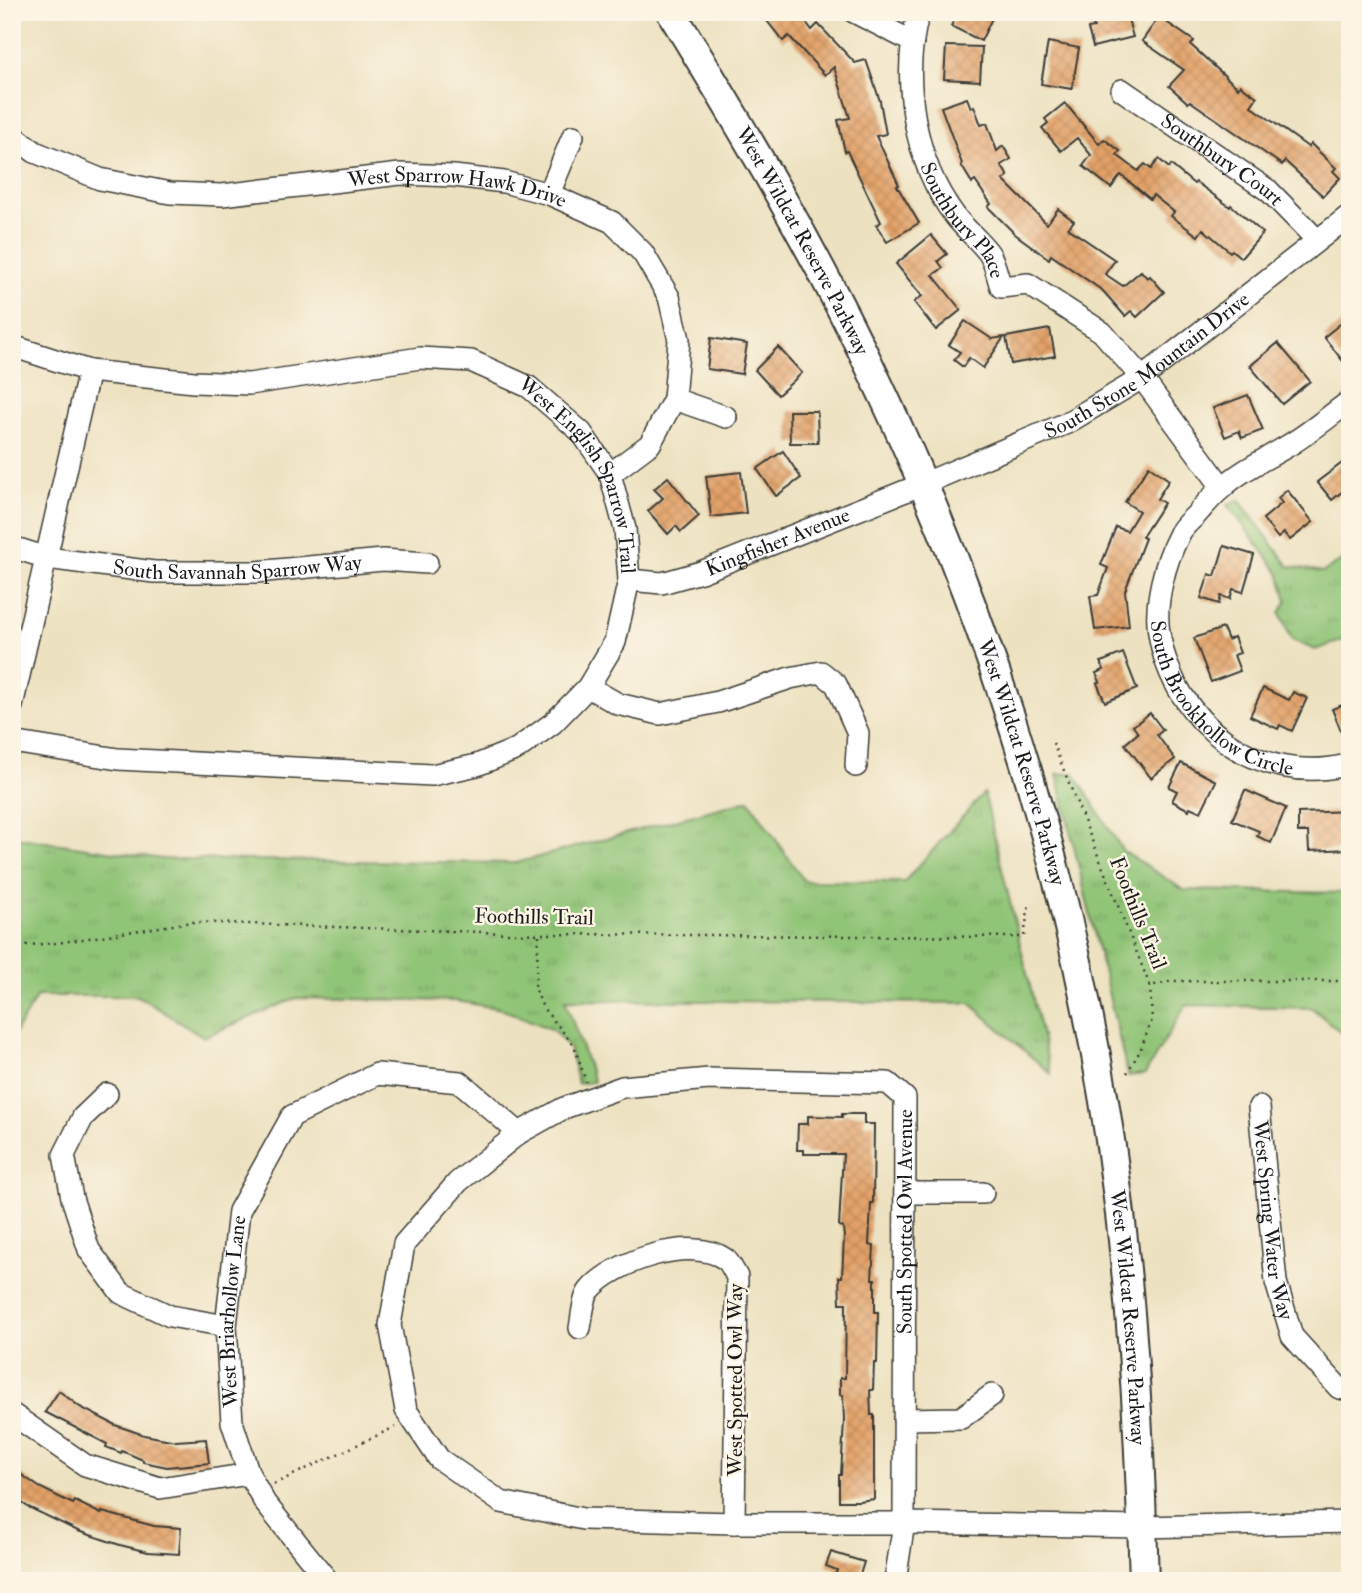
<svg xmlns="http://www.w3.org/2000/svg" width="1362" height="1593" viewBox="0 0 1362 1593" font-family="'IM FELL Double Pica',serif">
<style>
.grass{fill:url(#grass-tufts);stroke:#567049;stroke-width:2}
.building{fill:url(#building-cross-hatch)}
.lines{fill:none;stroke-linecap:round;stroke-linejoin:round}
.minor-casing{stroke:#3b3a35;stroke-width:24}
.major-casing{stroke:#3b3a35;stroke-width:32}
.path{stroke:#3b3a35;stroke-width:2.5;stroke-dasharray:2 5;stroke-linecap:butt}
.minor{stroke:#fff;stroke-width:21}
.major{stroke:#fff;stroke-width:28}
.labels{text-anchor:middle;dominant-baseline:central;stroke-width:5;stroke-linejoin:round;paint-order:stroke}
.street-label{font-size:21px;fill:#1c1c1c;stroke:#fcf5e5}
</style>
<defs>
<pattern id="grass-tufts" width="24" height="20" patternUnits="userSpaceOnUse" patternTransform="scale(1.75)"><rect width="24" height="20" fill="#90c476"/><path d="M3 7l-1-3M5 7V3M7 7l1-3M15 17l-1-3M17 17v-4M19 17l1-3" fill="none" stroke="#7ca866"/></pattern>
<pattern id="building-cross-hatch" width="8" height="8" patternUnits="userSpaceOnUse" patternTransform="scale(1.75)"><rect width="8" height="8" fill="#e2a167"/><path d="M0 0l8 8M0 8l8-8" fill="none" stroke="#c18a59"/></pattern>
</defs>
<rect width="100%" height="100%" fill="#fcf5e5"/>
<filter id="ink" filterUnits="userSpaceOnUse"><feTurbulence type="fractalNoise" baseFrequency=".0143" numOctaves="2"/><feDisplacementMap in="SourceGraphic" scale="14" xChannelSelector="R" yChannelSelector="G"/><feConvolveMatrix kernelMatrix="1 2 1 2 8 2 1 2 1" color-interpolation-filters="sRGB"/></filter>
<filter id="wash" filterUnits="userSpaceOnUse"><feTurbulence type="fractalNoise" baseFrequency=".00686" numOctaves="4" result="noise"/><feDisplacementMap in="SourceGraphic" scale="28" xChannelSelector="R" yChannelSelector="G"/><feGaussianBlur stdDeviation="1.57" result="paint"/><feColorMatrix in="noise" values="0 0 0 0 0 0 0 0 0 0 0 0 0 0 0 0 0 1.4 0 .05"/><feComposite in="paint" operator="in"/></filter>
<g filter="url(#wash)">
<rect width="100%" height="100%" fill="#ece2c1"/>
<!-- grass -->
<g class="grass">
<polygon points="1239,500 1289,566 1323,572 1350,556 1350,638 1315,650 1292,640 1280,613 1287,600 1279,573 1228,505"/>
<polygon points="1074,773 1123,851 1184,890 1350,893 1350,1040 1312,1008 1186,1005 1145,1074 1128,1076 1057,774"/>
<polygon points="984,793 1051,1074 970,1003 565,1000 594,1082 578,1084 569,1047 553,1030 502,1009 456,1001 296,998 204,1037 138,996 37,996 12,1038 12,837 162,859 516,863 749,800 804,881 904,882"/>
</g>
<g id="blocks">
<!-- building -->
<g class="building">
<polygon points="760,12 798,12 812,30 818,24 855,63 866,60 880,101 886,134 876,136 899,185 897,186 919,223 887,242 876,225 881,222 847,151 845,152 838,120 850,118 834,67 825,75 789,36 783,41"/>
<polygon points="958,12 995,12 981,41 951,26"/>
<polygon points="1090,12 1126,12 1133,37 1093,47 1088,29 1094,28"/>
<polygon points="1159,17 1194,41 1191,45 1238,88 1240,85 1257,97 1251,106 1308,147 1311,144 1336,168 1333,171 1340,178 1323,196 1285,161 1282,165 1190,101 1188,103 1169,86 1184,70 1142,41"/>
<polygon points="1048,42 1079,48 1072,89 1041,84"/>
<polygon points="946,46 982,47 980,81 944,79"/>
<polygon points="967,98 971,108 974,106 981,125 987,123 997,151 1003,146 1011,159 1001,165 1008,176 1003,180 1047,224 1058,209 1074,221 1068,228 1115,260 1105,274 1123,286 1141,271 1147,278 1150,276 1164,292 1137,317 1131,311 1125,316 1103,291 1051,255 1049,259 1015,234 988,207 991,204 975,181 972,183 961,165 962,164 941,107"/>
<polygon points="1065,103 1099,144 1104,139 1120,151 1117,155 1138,171 1145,164 1151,169 1159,159 1169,168 1171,165 1194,184 1196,182 1230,207 1231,205 1263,233 1241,258 1232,250 1230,252 1203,229 1198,236 1171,216 1174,212 1153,195 1150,199 1121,175 1111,188 1083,166 1091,155 1077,138 1061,151 1042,128 1048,123 1045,119"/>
<polygon points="931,235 947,254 938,261 943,268 933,275 961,310 936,330 914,302 922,296 896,264"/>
<polygon points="1350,316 1350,370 1324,337"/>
<polygon points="965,321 992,339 1004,337 983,368 969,358 963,367 954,360 960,352 949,345"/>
<polygon points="1050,329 1055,356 1011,364 1006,337"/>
<polygon points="711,338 747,344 742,374 707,369"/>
<polygon points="1278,343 1310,381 1282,404 1250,366"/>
<polygon points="778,347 802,373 778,395 755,370"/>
<polygon points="1248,395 1263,430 1242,438 1239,431 1225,437 1213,408"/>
<polygon points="789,411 817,411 818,443 790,443"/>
<polygon points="783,451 801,478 776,496 757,469"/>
<polygon points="1350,457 1350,485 1332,500 1317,482"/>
<polygon points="1149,466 1169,480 1157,499 1164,503 1142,537 1145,538 1125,591 1129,626 1095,630 1090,596 1098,595 1108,568 1101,565 1116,527 1127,531 1139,511 1125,502"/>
<polygon points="741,472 746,513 711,517 706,476"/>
<polygon points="668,477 699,516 681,532 676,526 668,534 648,511 663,498 654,489"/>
<polygon points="1287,490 1313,522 1290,540 1284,533 1278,538 1263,519 1282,503 1278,498"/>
<polygon points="1224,546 1254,555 1243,592 1233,589 1230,599 1221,596 1219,604 1201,598 1209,574 1215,576"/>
<polygon points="1223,628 1228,640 1234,637 1240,653 1234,655 1240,671 1211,682 1194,638"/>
<polygon points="1123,653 1137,689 1105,702 1097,683 1100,682 1096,673 1104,670 1101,662"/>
<polygon points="1263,688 1289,700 1293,692 1307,698 1292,731 1280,725 1278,729 1250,716"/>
<polygon points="1350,702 1350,751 1349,751 1332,709"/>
<polygon points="1150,713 1163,730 1157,735 1175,759 1151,778 1125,744 1138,733 1133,726"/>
<polygon points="1181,763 1216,781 1201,812 1190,807 1189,810 1172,801 1177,791 1169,787"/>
<polygon points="1245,790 1286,808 1271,843 1257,836 1259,831 1232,820"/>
<polygon points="1350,811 1350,849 1309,851 1308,832 1298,832 1298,813"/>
<polygon points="842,1114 864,1114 864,1124 874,1124 873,1203 871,1203 869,1245 874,1246 872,1279 875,1279 875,1312 878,1312 877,1363 874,1363 873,1390 870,1390 871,1415 874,1415 874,1499 859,1501 839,1501 839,1475 841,1475 844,1420 843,1395 840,1395 840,1378 845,1378 846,1303 840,1303 839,1277 842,1277 844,1237 843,1227 839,1226 843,1154 804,1154 804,1150 797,1150 798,1124 808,1124 808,1116 842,1117"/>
<polygon points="59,1391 80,1407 115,1425 144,1435 176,1441 206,1439 209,1463 167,1467 143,1462 143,1460 122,1451 121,1453 106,1447 107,1444 45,1412"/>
<polygon points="12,1468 39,1487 73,1504 75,1501 101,1514 102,1512 154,1526 181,1528 179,1554 148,1552 120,1545 78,1531 28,1507 12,1496"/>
<polygon points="831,1552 864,1562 858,1581 843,1581 834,1578 837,1570 826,1566"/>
</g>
</g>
</g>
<g filter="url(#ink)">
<use href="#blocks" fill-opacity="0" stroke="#3b3a35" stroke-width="2"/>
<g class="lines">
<defs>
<g id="minor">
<polyline points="854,12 913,42"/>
<path id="s1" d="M919,12C900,77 914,162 955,216C965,229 978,239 988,252C995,261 997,276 1001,287L1028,284L1102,332L1142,378L1222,487"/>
<path id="s2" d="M1122,90L1269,191L1317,240"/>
<path id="s3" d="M12,135L35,152L100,179L170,193L222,195L400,174L454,176L504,182L549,194L612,222L643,253L669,297L679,340L674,399L650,444L610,474"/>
<polyline points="549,194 573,136"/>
<path id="s4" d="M12,346L89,371L194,382L249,384L420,358L471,361L529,387L581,432L610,474L625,529L629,580L615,642L588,687L553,723L517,749L477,765L432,775L118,759L12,742"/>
<polyline points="674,399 726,417"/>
<path id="s5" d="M1350,401C1331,415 1313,430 1294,442C1271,457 1242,469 1222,488C1212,496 1204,506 1196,515C1190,521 1182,527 1179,535C1165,562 1154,603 1159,633C1173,723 1260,789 1350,764"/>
<path id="s6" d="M12,547L47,558L154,572H256L383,560L427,563"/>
<path id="s7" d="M629,580L662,583L701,572L923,484L1067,423L1142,378L1350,215"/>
<polyline points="588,687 618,704 660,714 718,702 790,678 821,672 836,684 858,733 856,766"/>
<polyline points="12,706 89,371"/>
<polyline points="107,1094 83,1117 64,1155 72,1198 89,1250 121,1293 170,1316 226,1326"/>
<path id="s8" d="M1259,1107L1276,1282L1292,1336L1339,1388L1350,1390"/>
<polyline points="906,1193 983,1193"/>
<path d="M580,1328C582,1318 583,1299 589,1291C613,1261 692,1235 725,1259C730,1262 734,1272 737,1277L734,1523"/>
<polyline points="12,1414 85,1465 160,1488 249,1474"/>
<polyline points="904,1419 961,1418 992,1395"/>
<path id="s9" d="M328,1581L265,1503L249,1474L232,1422L226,1326L239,1211L292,1116L377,1074L460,1082L519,1133"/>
<path id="s10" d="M895,1581L904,1523L905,1098L888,1083L709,1079L622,1087L564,1108L519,1133L458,1182L404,1244L390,1325L406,1410L439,1459L501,1502L583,1519L734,1523H904L1142,1527L1350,1522"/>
</g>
<g id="major">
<path id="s11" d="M671,12C745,133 818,255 878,384C999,639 1083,917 1118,1198C1134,1324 1140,1453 1144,1581"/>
</g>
</defs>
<!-- minor casing -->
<use href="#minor" class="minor-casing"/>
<!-- major casing -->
<use href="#major" class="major-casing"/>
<!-- path -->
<g class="path">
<polyline points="1053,743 1150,986 1173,981 1350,981"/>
<polyline points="539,935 535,988 543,1008 574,1045 586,1082"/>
<polyline points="12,946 57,943 192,922 539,934 1024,937 1029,904"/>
<polyline points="1127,1073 1140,1051 1152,1020 1150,986"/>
<polyline points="274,1484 395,1427"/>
</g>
<!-- minor -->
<use href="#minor" class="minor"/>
<!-- major -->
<use href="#major" class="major"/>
</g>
</g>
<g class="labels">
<!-- street labels -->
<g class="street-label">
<text stroke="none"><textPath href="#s2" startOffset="122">Southbury Court</textPath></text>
<text stroke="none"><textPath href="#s3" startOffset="460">West Sparrow Hawk Drive</textPath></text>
<text stroke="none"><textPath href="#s1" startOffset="222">Southbury Place</textPath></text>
<text stroke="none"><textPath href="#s11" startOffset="264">West Wildcat Reserve Parkway</textPath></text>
<text stroke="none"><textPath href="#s7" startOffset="567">South Stone Mountain Drive</textPath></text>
<text stroke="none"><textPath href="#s4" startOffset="635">West English Sparrow Trail</textPath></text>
<text stroke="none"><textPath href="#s7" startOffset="156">Kingfisher Avenue</textPath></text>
<text stroke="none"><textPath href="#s6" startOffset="228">South Savannah Sparrow Way</textPath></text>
<text stroke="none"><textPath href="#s5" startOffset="416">South Brookhollow Circle</textPath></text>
<text stroke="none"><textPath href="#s11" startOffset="831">West Wildcat Reserve Parkway</textPath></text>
<text transform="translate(1138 913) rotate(68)">Foothills Trail</text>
<text transform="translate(534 917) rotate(1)">Foothills Trail</text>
<text stroke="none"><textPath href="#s8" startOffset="114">West Spring Water Way</textPath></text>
<text stroke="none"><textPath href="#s10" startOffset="360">South Spotted Owl Avenue</textPath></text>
<text stroke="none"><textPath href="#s9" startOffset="299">West Briarhollow Lane</textPath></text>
<text stroke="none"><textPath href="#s11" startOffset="1398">West Wildcat Reserve Parkway</textPath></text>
<text transform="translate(735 1380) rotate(-90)">West Spotted Owl Way</text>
</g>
</g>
<!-- margin -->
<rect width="1362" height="1593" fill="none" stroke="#fcf5e5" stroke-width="42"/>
</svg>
